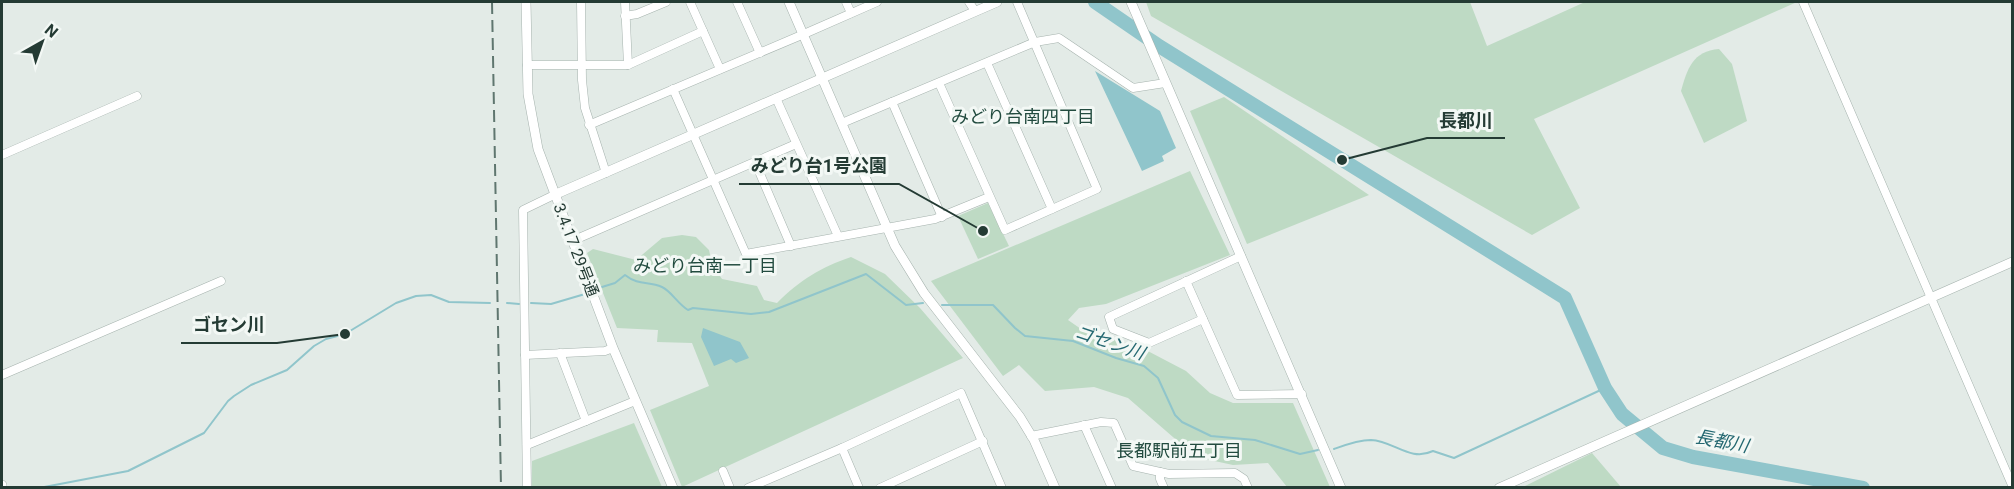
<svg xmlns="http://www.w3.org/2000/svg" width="2014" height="489" viewBox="0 0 2014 489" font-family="Roboto,'Noto Sans JP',sans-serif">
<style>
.green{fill:#bedac4}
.water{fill:#90c5cb}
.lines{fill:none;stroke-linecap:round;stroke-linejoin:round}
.stream{stroke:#90c5cb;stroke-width:2}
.river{stroke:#90c5cb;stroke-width:14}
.minor-casing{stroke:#a6b3ae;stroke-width:9}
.tertiary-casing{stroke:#a6b3ae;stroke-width:10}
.minor{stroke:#fff;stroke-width:8}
.tertiary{stroke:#fff;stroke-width:9}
.rail{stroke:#5f766f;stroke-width:2;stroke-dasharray:12 6;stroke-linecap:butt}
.labels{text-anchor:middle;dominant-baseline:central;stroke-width:6;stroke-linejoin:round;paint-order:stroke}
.street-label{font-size:16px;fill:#243b34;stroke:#f3f8f5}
.neighbourhood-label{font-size:18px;fill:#224b3f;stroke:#f3f8f5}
.water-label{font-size:18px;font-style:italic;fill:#246871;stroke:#f3f8f5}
.leader{fill:none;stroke:#243b34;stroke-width:2}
.callout-dot{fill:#243b34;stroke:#f3f8f5;stroke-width:2}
.callout-label{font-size:18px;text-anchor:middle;font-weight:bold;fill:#243b34;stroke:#f3f8f5;stroke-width:6;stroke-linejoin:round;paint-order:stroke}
</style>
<rect width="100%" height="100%" fill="#e3ebe7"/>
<!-- green -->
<g class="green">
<polygon points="1146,2 1470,2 1487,46 1585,2 1797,2 1534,119 1580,208 1532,235 1151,16"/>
<path d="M1719,49L1732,64L1747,121L1704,143L1681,91C1687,69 1693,51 1719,49Z"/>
<polygon points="1224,97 1369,195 1247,244 1190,111"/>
<polygon points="1190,171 1230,255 1106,304 1079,308 1068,320 1081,329 1142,348 1186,371 1210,393 1233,403 1293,403 1330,487 1287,487 1268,463 1233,465 1196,457 1128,398 1094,387 1045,391 1019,365 1003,376 931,281"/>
<polygon points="988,203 1009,246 978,259 958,216"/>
<path d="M682,235L696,237L709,250L712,264L722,279L757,286L764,300L777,303C800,280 821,267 851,257L885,274L920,308L963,358L682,487L650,410L709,386L692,343L657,342L658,330L617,328L587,253L593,249L636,260L662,238Z"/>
<polygon points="634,423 662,487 532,487 532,461"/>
<polygon points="1592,453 1621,487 1523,487"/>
</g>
<!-- water -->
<g class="water">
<polygon points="1095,71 1160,111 1176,148 1162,156 1164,161 1142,171"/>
<polygon points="703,328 740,342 749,358 736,363 731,359 714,366 701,337"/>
</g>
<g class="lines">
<!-- stream -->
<g class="stream">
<path d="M602,287L615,283L625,275C639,286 648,281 662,287C671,291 678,304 688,310L693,308L751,314L769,312L866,274L906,305L923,303"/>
<polyline points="507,303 519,304"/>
<polyline points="531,303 551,304 585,294"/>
<polyline points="942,305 993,305 1015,328 1025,336 1073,341 1116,358 1144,366 1158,378 1175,415 1182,422 1211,436 1255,440 1300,454 1318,450"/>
<path d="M1334,449C1345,445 1358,440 1371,440C1394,441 1410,462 1433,451L1454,458L1605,388"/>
<polyline points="39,488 128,471 204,433 228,401 234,396 251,385 287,370 314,346 326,339 345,334 396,303 416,296 431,295 449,302 490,303"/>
</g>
<!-- river -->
<polyline class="river" points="1095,2 1159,46 1565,298 1605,388 1622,414 1663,448 1693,457 1863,488"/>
<defs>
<g id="minor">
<polyline points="581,2 582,80 585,108 606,173"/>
<polyline points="625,2 628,65"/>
<polyline points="690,2 720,69"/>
<polyline points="737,2 760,53"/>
<polyline points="846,2 851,13"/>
<polyline points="969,2 975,11"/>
<polyline points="1803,2 2012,485"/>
<polyline points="625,16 637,14 666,2"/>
<polyline points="987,63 1052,209"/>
<polyline points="527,65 628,65 703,31"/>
<polyline points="939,83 1005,230 1097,189 1017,2"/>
<polyline points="673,89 746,254 935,219 989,197"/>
<polyline points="776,98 838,236"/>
<polyline points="892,102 942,217"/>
<polyline points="842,123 1035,42 1059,38 1133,88 1165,83"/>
<polyline points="589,125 804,34 877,2"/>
<polyline points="2,155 137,96"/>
<polyline points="755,162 791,246"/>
<polyline points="572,241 796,144"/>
<polyline points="1186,281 1237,395 1302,394"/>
<polyline points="1203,319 1149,343 1113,329 1109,317 1241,256"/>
<polyline points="560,353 586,421"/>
<polyline points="525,355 605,351 613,348"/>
<polyline points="2,375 221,281"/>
<polyline points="1084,425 1112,488"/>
<polyline points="1031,436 1101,422 1114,423 1133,466 1169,474 1235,473 1244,479 1248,488"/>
<polyline points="527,445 635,401"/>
<polyline points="842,448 859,488"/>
<polyline points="723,471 730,488"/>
<polyline points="1160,472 1160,479 1164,488"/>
<polyline points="527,488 523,210 554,195"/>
<polyline points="748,488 842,448 961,393 1002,488"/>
<polyline points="880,488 983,441"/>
</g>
<g id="tertiary">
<polyline points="526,2 528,94 538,149 613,348 673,488"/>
<polyline points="789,2 895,246 924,293 1020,417 1034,440 1055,488"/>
<polyline points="1131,2 1341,488"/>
<polyline points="554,195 997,2"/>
<polyline points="2,485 2,488"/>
<polyline points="1499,488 2012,262"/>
</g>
</defs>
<!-- minor casing -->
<use href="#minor" class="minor-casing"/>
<!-- tertiary casing -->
<use href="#tertiary" class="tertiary-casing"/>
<!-- minor -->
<use href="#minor" class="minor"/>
<!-- tertiary -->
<use href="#tertiary" class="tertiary"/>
<!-- rail -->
<polyline class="rail" points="492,2 501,488"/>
</g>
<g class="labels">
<!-- street labels -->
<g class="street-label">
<text transform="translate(576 250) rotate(69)">3.4.17 29号通</text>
</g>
<!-- neighbourhood labels -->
<g class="neighbourhood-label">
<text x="1023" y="116">みどり台南四丁目</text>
<text x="705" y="265">みどり台南一丁目</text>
<text x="1179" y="450">長都駅前五丁目</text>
</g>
<!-- water labels -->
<g class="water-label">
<text transform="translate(1110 342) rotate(19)">ゴセン川</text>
<text transform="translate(1722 441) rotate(11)">長都川</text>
</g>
</g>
<!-- callouts -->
<path class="leader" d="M1342 160L1427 138H1505M983 231L899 184H739M345 334L277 343H181"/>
<g class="callout-dot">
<circle cx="1342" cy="160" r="6"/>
<circle cx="983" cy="231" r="6"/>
<circle cx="345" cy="334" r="6"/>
</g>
<g class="callout-label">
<text x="1466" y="127">長都川</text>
<text x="819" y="172">みどり台1号公園</text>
<text x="229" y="331">ゴセン川</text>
</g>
<!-- border -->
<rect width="2014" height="489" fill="none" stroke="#243b34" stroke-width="6"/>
<!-- north arrow -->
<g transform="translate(42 42) rotate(40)" stroke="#f3f8f5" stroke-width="4.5" paint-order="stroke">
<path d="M0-4.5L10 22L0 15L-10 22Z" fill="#243b34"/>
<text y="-9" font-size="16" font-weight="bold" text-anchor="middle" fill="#243b34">N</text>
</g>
</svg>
